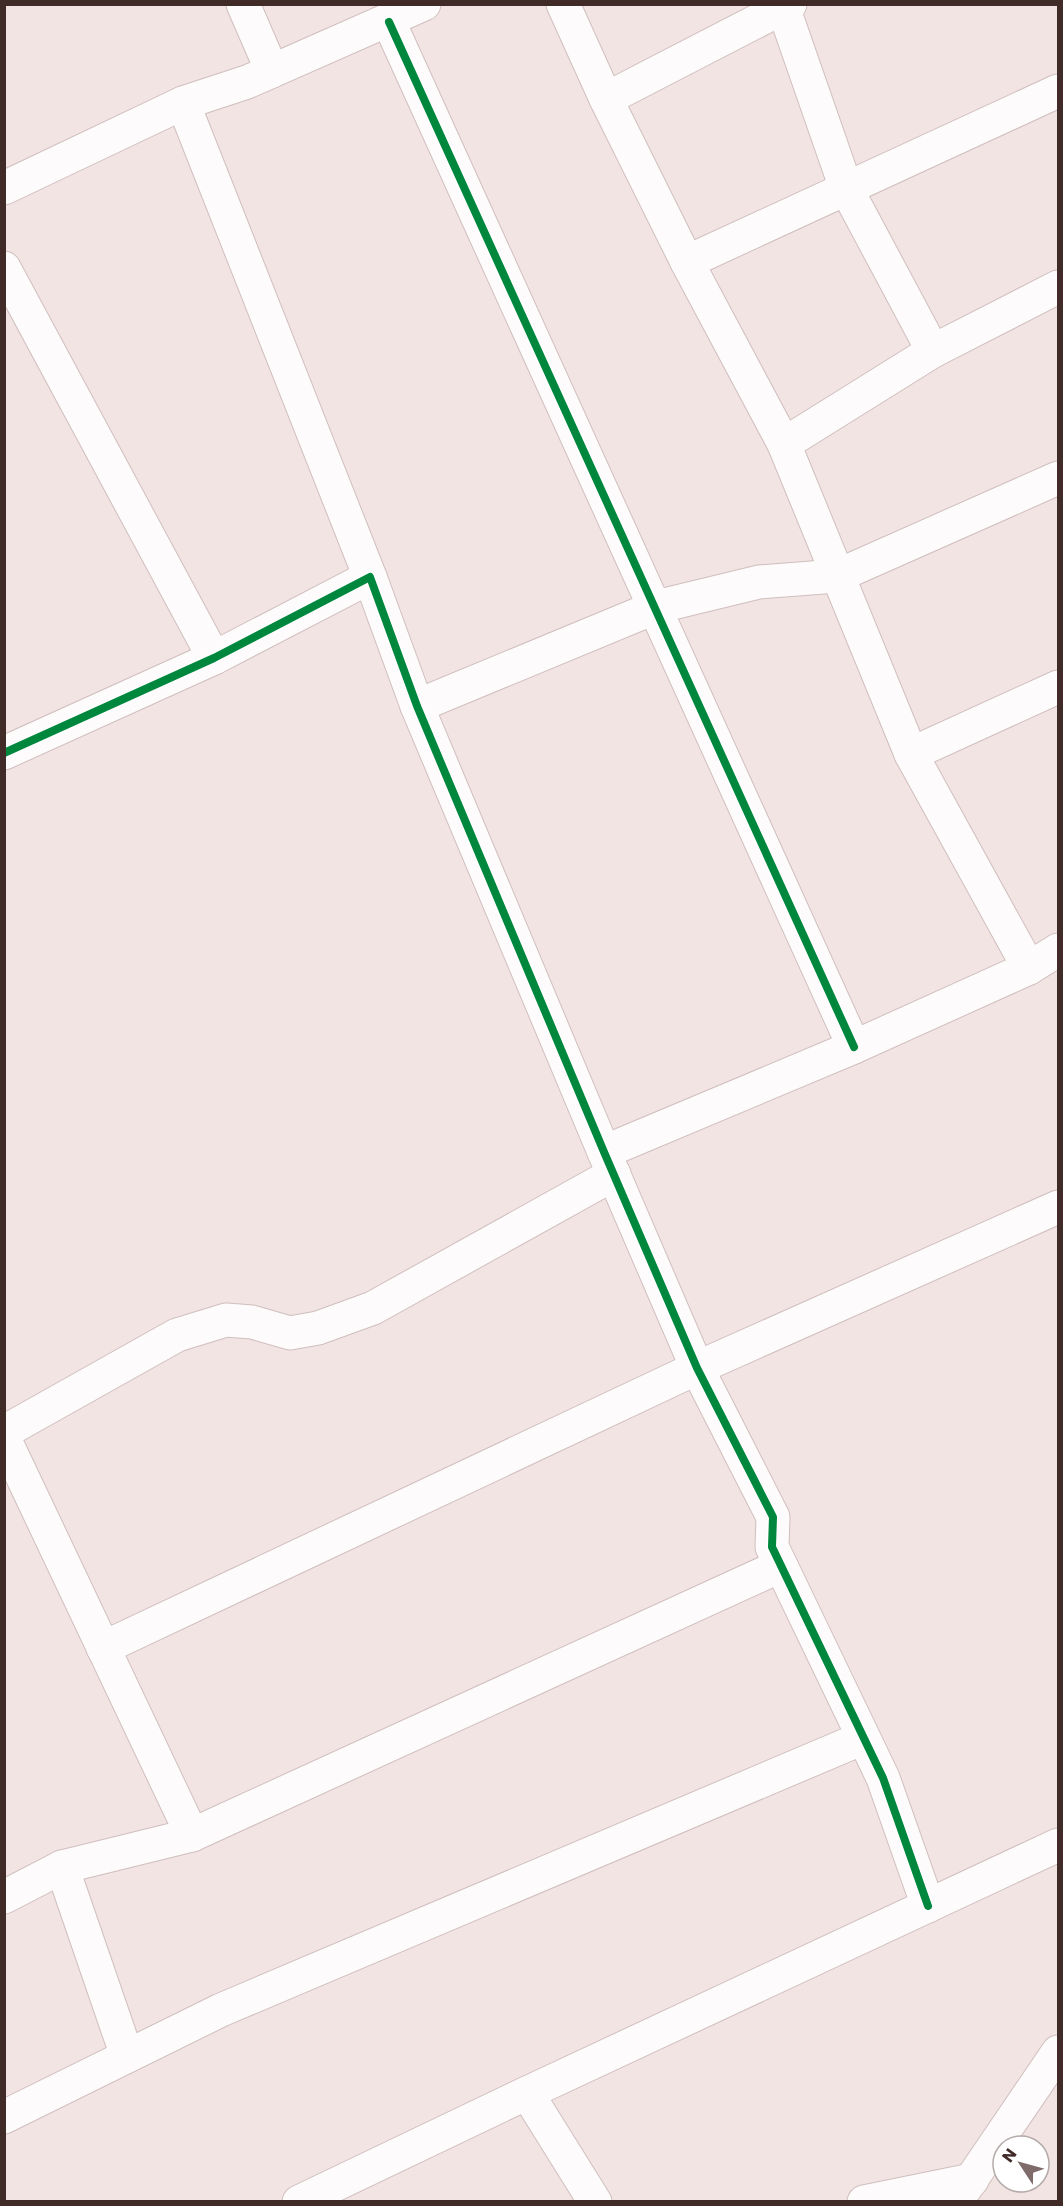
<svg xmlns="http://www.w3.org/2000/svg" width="1063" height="2206" viewBox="0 0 1063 2206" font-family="Poppins,sans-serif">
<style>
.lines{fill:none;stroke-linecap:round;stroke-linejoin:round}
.street-casing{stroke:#d0bfbe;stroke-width:35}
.street{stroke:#fdfbfb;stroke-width:33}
.cycleway-casing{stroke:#fff;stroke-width:11}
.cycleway{stroke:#00873e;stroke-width:8}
</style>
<rect width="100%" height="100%" fill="#f1e4e3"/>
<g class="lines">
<defs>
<g id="street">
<polyline points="243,4 272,71"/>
<polyline points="563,4 606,99 687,262 784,444 911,754 1029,968"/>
<polyline points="782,4 846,188 933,351"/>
<polyline points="389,22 854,1047"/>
<polyline points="606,99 790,4"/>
<polyline points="183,103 370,577"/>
<polyline points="4,188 183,103 247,82 424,4"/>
<polyline points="687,262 1058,91"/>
<polyline points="4,268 214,658"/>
<polyline points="784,444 933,351 1058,287"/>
<polyline points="417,706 656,607 759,582 837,576 1058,478"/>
<polyline points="4,753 214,658 370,577 417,706 604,1152 697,1368 773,1517 772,1547 883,1778 928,1906"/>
<polyline points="911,754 1058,687"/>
<polyline points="604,1152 854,1047 1029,968 1058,950"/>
<polyline points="4,1432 177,1335 226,1320 252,1322 290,1333 318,1328 373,1308 614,1174"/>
<polyline points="4,1438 192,1835"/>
<polyline points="103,1648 697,1368 1058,1207"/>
<polyline points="62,1867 127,2056"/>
<polyline points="4,1897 62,1867 192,1835 780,1566"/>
<polyline points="527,2093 1058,1845"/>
<polyline points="4,2117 221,2010 863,1738"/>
<polyline points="299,2202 527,2093 595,2202"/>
<polyline points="864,2202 972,2180"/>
<polyline points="956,2202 1058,2052"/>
</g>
</defs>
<!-- street casing -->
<use href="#street" class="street-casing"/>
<!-- street -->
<use href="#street" class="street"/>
<defs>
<g id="cycleway">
<polyline points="389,22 854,1047"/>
<polyline points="4,753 214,658 370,577 417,706 604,1152 697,1368 773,1517 772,1547 883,1778 928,1906"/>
</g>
</defs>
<!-- cycleway casing -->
<use href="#cycleway" class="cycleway-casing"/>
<!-- cycleway -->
<use href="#cycleway" class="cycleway"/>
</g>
<!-- border -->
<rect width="1063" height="2206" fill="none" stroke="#412b29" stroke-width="12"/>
<!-- north arrow -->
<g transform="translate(1021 2164) rotate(306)"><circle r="28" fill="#ffffff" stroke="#b3aaa9" stroke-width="1.5"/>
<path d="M0-4.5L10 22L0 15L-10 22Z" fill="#7f6c6a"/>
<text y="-9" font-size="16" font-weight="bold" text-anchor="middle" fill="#412b29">N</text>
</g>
</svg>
